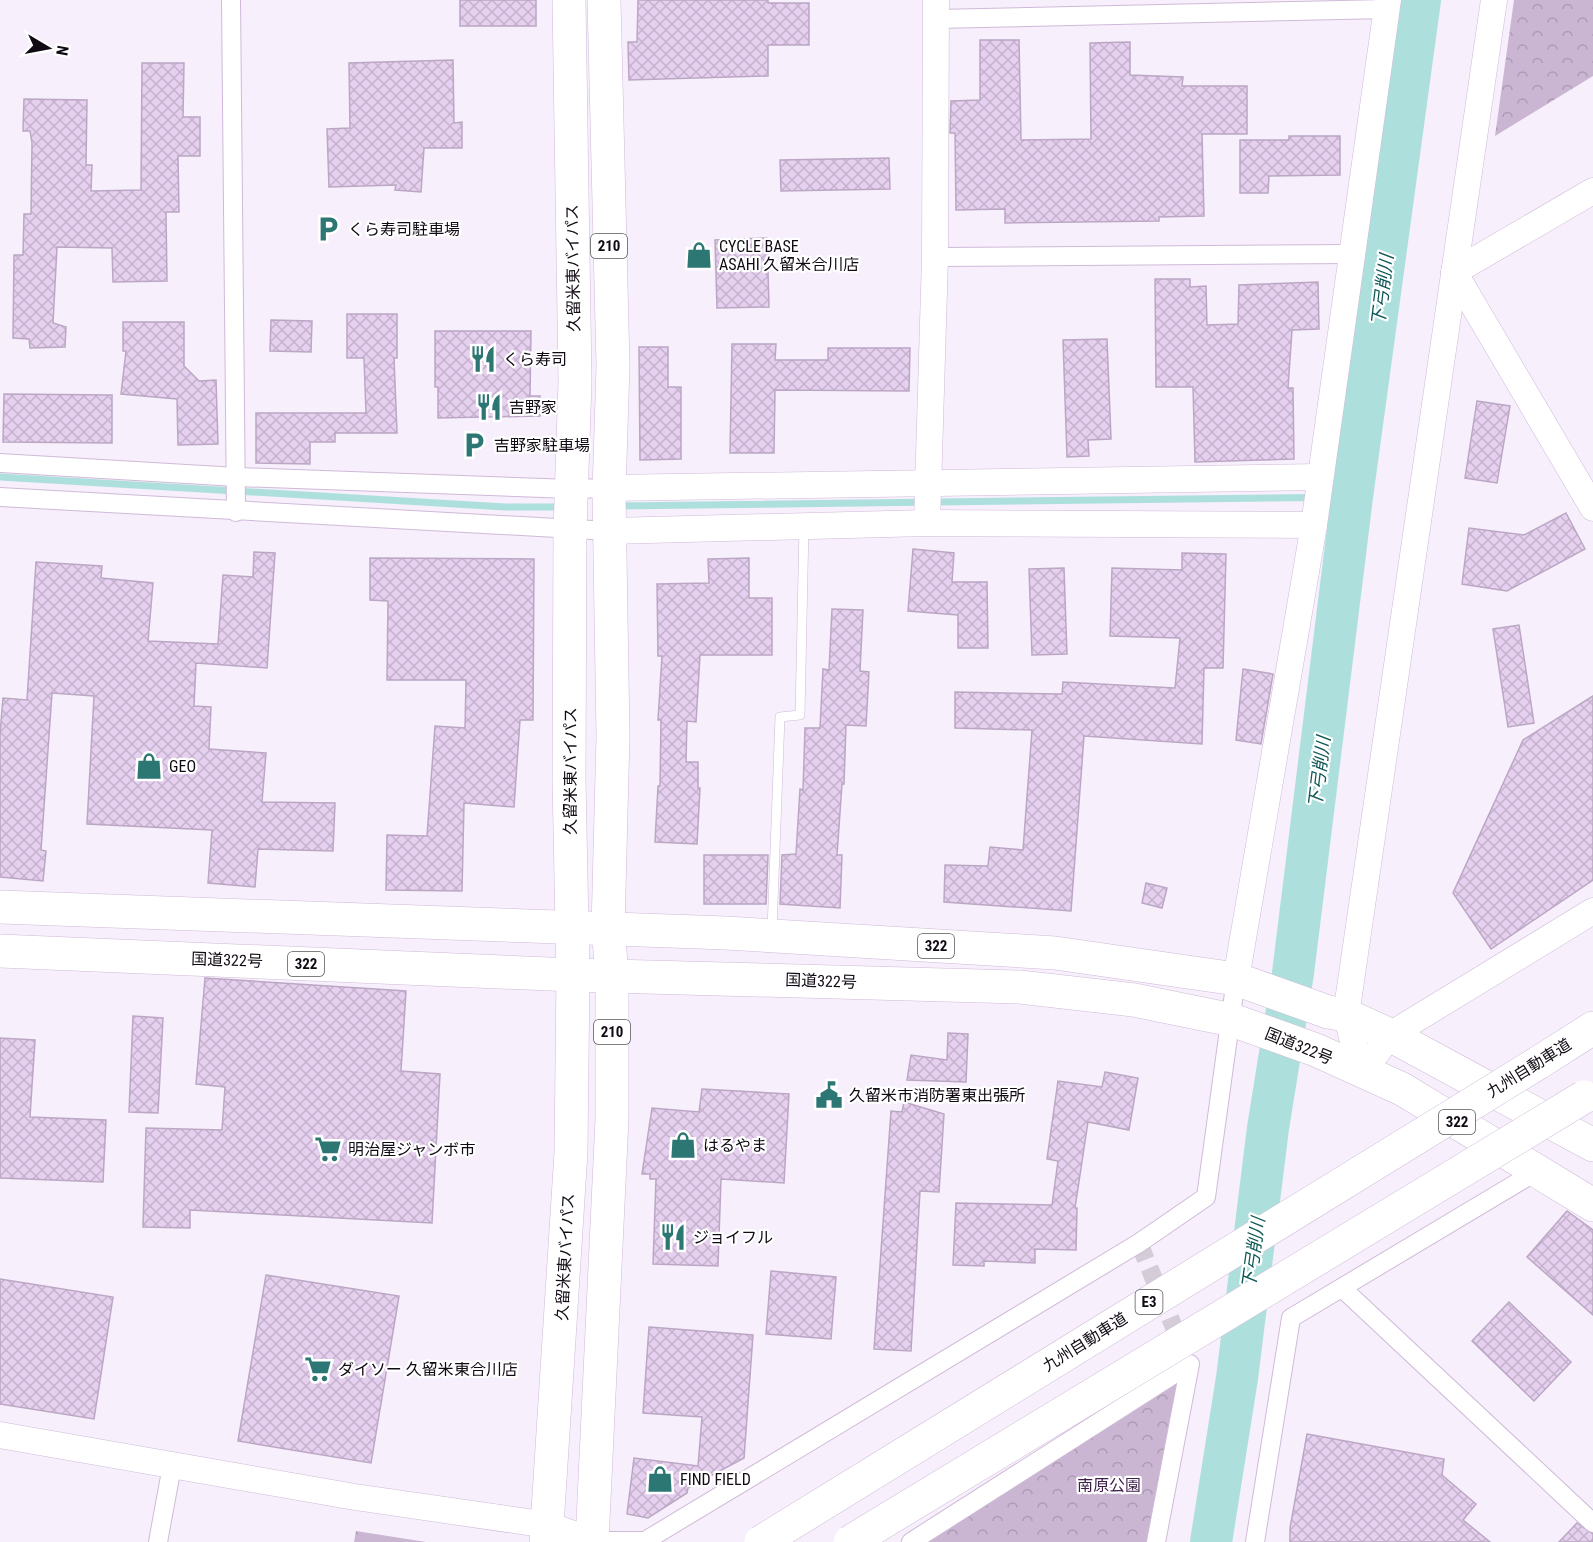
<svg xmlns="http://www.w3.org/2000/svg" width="1593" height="1542" viewBox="0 0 1593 1542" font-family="'Roboto Condensed','Noto Sans JP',sans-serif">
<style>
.park{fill:url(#park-crowns)}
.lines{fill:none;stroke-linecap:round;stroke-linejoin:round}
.stream{stroke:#ade0dd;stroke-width:7}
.river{stroke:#ade0dd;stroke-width:42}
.building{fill:url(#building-cross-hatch);stroke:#bba7c4;stroke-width:1.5}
.street-tunnel{stroke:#d4cdd8;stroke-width:18;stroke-dasharray:18 9;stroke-linecap:butt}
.lane-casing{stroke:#cfbad8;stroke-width:10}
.street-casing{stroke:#cfbad8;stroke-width:20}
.secondary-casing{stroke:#cfbad8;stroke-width:27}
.highway-casing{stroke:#cfbad8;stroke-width:34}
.lane{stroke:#fff;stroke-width:9}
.street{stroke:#fff;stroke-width:18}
.secondary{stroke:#fff;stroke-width:26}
.highway{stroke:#fff;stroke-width:33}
.highway-bridge-casing{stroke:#cfbad8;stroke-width:34;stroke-linecap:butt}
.highway-bridge{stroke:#fff;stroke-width:33}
.labels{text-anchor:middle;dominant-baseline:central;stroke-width:4.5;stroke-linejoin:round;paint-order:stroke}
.shield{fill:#fff;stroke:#58545a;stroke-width:1.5}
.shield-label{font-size:15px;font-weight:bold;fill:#110a14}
.poi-label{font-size:16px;fill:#110a14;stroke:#fff;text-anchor:start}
.street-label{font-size:16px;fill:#110a14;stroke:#fff}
.park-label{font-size:16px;fill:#3e1f4a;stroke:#fff}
.water-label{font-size:18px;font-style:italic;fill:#105856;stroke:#fff}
</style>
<defs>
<pattern id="park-crowns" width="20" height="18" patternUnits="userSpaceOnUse" patternTransform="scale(1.5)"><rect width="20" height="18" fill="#cab6d2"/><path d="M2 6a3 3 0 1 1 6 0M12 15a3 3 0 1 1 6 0" fill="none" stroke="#ac9bb3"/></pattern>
<pattern id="building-cross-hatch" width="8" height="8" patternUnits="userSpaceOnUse" patternTransform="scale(1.5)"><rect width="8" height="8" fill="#e6d0ef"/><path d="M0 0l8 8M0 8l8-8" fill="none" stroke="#c4b1cc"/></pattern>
</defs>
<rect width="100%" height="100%" fill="#f7effb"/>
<!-- park -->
<g class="park">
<polygon points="1514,0 1593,0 1593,76 1495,136"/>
<polygon points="1190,1364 1156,1542 912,1542"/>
<polygon points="356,1531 426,1542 354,1542"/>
</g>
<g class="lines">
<!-- stream -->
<g class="stream">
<polyline points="0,477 505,507 563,507"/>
<polyline points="617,506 1352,497"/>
</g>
<!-- river -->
<polyline class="river" points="1211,1542 1237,1378 1268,1128 1293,973 1352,497 1420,0"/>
</g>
<!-- building -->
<g class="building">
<rect x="460" y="0" width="76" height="26"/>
<polygon points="638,0 768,0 768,3 809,3 809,45 768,45 768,76 629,80 628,42 637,42"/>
<polygon points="980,40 1019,40 1021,140 1091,139 1090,43 1130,42 1130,75 1183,77 1182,86 1247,86 1247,134 1202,134 1204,216 1159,217 1159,221 1005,223 1005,209 956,210 955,133 950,133 951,101 980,100"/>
<polygon points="453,60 454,123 462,122 462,148 424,148 421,192 395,190 396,185 329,187 327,129 350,128 349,63"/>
<polygon points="142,63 184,63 183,117 200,117 200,156 178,156 179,212 166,212 167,281 113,282 112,248 57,247 53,323 66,327 65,347 30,348 29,339 13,338 14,255 23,255 24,214 31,214 32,143 30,131 23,131 24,99 87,100 86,165 92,165 91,191 141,190"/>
<polygon points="1289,136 1340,136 1340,175 1269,176 1268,193 1240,193 1240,140 1289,140"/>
<polygon points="889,158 890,189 781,191 780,160"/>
<polygon points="767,238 769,307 717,308 715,240"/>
<polygon points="1155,279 1190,279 1190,287 1206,286 1207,325 1238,324 1239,285 1318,282 1319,329 1292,330 1288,388 1293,388 1294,459 1195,462 1193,387 1156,387"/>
<polygon points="347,314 397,314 397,358 394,358 397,433 335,433 335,442 310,442 310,464 256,463 256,413 366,413 364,358 347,358"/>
<polygon points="271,320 312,321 311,352 270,351"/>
<polygon points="123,322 184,322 184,366 199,381 216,380 218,444 178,445 177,399 121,394 126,351 123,351"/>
<polygon points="435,331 531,331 530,396 540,396 540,416 438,418 438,387 435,387"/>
<polygon points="1107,339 1111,439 1088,440 1089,456 1067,457 1063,340"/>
<polygon points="732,344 776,344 775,360 828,360 828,348 910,348 909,391 775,390 774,453 730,453"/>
<polygon points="639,347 668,347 668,387 681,387 681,459 640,460"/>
<polygon points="4,394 112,395 112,443 3,442"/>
<polygon points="1477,401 1510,406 1497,483 1465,478"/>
<polygon points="1566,513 1585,549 1507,591 1462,584 1469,528 1524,535"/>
<polygon points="913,549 954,553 952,582 987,582 988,648 958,648 958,615 908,611"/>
<polygon points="254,552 275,553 267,668 196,663 194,706 211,707 209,749 266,753 262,802 335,803 333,851 258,849 255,887 208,883 212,830 87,824 94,696 52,693 41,850 46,851 43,881 0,877 0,734 3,698 27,700 36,562 102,566 101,578 153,583 148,641 218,644 223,575 253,577"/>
<polygon points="1182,553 1226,554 1223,668 1204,668 1202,744 1084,736 1071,911 944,902 945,865 988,866 990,847 1023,850 1032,730 955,728 955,692 1062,694 1063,682 1175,688 1180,638 1110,636 1112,568 1182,570"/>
<polygon points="370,558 534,559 533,720 520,720 514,807 464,803 462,891 386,890 387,835 427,836 435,726 465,728 466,680 387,680 388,601 370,600"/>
<polygon points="749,558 749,598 772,598 772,655 700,655 696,722 687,721 686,762 698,762 698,788 700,788 697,844 655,842 658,786 660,786 661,720 658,720 662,656 658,656 657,584 709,583 708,559"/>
<polygon points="1064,568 1067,654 1032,655 1029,569"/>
<polygon points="832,609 863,610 860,671 869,672 866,726 846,725 844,784 842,784 837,855 842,855 840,908 780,904 782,855 796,854 800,789 803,790 805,728 820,728 823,669 829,670"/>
<polygon points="1519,625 1534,723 1508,727 1493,629"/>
<polygon points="1243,669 1273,674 1261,744 1236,740"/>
<polygon points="1593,696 1593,880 1491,949 1453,893 1523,740"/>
<polygon points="704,855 768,855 766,904 704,904"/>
<polygon points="1146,883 1167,888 1162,908 1142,903"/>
<polygon points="205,978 406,991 401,1071 440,1074 432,1223 190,1210 190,1228 143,1227 146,1128 222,1130 225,1087 196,1084"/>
<polygon points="133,1016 163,1018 158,1113 129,1112"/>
<polygon points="948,1033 968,1034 966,1082 907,1080 911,1055 947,1060"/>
<polygon points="0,1038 35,1040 30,1117 106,1120 103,1182 0,1178"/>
<polygon points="1105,1072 1138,1078 1129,1130 1088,1122 1075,1208 1077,1208 1076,1250 1035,1249 1035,1263 984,1261 984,1266 953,1265 956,1203 1052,1205 1058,1161 1047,1159 1058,1081 1102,1087"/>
<polygon points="702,1089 789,1094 784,1183 721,1179 718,1266 653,1264 656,1179 650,1179 650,1174 642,1174 652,1108 699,1112"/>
<polygon points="904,1102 944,1114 939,1192 920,1191 911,1351 874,1349 891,1111 902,1112"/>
<polygon points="1567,1211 1593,1230 1593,1315 1527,1257"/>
<polygon points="771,1271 836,1277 831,1339 766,1334"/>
<polygon points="266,1275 399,1296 371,1463 238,1441"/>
<polygon points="0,1279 113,1297 94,1419 0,1404"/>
<polygon points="1509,1302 1571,1362 1534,1401 1472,1341"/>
<polygon points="649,1327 753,1335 744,1458 688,1488 687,1493 648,1518 627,1514 634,1458 698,1466 702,1417 643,1413"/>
<polygon points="1307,1434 1444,1459 1442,1475 1476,1504 1463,1520 1490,1542 1290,1542 1290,1528"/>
<polygon points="1577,1523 1593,1534 1593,1542 1559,1542"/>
</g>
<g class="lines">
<!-- street-tunnel -->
<polyline class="street-tunnel" points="1139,1243 1183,1349"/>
<defs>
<polyline id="lane" points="772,930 780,717 800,715 804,526"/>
<g id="street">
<polyline points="231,0 236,512"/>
<polyline points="936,19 1387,9"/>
<polyline points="935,257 1352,254"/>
<polyline points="0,463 237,477 571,489 609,488"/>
<polyline points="0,497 610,531"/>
<polyline points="1342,1288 1593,1523"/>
<polyline points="593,1541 645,1541 1139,1243 1206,1197 1236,979"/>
<polyline points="158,1542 172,1466"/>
<polyline points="911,1542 1190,1364 1156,1542"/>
<polyline points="1255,1542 1291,1318 1537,1171"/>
</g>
<g id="secondary">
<polyline points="1593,191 1454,272 1593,508"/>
<polyline points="609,488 1320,477"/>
<polyline points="927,523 935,257 936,0"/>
<polyline points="610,531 927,523 1314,525"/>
<polyline points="1236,979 1314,525 1388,0"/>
<polyline points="1362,1073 1346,1015 1494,0"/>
<polyline points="1362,1073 1390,1035 1593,911"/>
<polyline points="0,1435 355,1497 548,1525 593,1541"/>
</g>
<g id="highway">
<polyline points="0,907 726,933 1055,953 1236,979 1328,1012 1346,1015 1390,1035 1593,1145"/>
<polyline points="0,951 573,975 1020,987 1134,1000 1232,1020 1316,1050 1402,1089 1593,1205"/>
<polyline points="1538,1063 1593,1028"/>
<polyline points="546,1542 571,1152 573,975 569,780 570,530 575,381 569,0"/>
<polyline points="592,1542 612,1119 612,974 608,929 613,736 609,493 613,366 604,0"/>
</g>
</defs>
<!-- lane casing -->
<use href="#lane" class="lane-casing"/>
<!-- street casing -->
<use href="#street" class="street-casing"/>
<!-- secondary casing -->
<use href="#secondary" class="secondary-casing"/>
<!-- highway casing -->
<use href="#highway" class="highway-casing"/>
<!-- lane -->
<use href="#lane" class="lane"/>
<!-- street -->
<use href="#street" class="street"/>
<!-- secondary -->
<use href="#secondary" class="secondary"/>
<!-- highway -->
<use href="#highway" class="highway"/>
<defs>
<g id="highway-bridge">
<polyline points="761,1542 1538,1063"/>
<polyline points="850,1542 1584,1097"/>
</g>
</defs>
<!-- highway-bridge casing -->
<use href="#highway-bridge" class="highway-bridge-casing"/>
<!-- highway-bridge -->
<use href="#highway-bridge" class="highway-bridge"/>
</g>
<!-- icons -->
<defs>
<symbol id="parking-bare" viewBox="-9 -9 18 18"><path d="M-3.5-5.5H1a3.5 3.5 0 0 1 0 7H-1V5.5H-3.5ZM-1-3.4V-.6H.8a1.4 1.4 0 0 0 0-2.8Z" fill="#2c7674" stroke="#fff" stroke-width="2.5" paint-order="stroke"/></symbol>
<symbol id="shop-bare" viewBox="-9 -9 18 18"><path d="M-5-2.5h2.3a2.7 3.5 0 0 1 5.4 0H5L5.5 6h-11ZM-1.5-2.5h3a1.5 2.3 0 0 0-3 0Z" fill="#2c7674" stroke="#fff" stroke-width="2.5" paint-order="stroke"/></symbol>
<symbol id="restaurant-bare" viewBox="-9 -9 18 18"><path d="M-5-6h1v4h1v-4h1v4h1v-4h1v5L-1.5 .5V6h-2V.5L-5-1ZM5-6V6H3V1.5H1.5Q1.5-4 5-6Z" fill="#2c7674" stroke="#fff" stroke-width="2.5" paint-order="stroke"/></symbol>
<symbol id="civic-bare" viewBox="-9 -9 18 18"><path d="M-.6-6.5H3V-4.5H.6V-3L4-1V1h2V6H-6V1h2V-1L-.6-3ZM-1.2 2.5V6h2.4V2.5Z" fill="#2c7674" stroke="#fff" stroke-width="2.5" paint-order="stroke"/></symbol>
<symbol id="supermarket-bare" viewBox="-9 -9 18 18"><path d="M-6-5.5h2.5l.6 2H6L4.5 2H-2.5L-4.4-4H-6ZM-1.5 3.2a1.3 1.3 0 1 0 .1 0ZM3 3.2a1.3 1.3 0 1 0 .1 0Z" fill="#2c7674" stroke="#fff" stroke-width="2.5" paint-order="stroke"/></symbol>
</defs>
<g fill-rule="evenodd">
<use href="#parking-bare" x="309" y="210" width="38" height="38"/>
<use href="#shop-bare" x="680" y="236" width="38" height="38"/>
<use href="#restaurant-bare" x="464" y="340" width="38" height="38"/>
<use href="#restaurant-bare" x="470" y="388" width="38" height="38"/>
<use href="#parking-bare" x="455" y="426" width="38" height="38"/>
<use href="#shop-bare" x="130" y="747" width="38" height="38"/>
<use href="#civic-bare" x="810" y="1076" width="38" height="38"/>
<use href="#shop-bare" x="664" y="1126" width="38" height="38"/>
<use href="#supermarket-bare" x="309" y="1130" width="38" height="38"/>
<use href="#restaurant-bare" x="654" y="1218" width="38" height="38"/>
<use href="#supermarket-bare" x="299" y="1350" width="38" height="38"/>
<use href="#shop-bare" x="641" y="1460" width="38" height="38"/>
</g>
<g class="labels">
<!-- shield labels -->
<g class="shield">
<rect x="591" y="234" width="36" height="24" rx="4.5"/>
<rect x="918" y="934" width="36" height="24" rx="4.5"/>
<rect x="288" y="952" width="36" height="24" rx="4.5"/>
<rect x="594" y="1020" width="36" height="24" rx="4.5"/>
<rect x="1439" y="1110" width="36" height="24" rx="4.5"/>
<rect x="1135.5" y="1290" width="27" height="24" rx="4.5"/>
</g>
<g class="shield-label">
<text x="609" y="246">210</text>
<text x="936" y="946">322</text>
<text x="306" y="964">322</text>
<text x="612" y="1032">210</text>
<text x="1457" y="1122">322</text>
<text x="1149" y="1302">E3</text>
</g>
<!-- poi labels -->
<g class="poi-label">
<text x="348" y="229">くら寿司駐車場</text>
<text x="719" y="246">CYCLE BASE<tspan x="719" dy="18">ASAHI 久留米合川店</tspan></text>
<text x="503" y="359">くら寿司</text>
<text x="509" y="407">吉野家</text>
<text x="494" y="445">吉野家駐車場</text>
<text x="169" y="766">GEO</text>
<text x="849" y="1095">久留米市消防署東出張所</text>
<text x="703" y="1145">はるやま</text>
<text x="348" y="1149">明治屋ジャンボ市</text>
<text x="693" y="1237">ジョイフル</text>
<text x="338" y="1369">ダイソー 久留米東合川店</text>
<text x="680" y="1479">FIND FIELD</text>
</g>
<!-- street labels -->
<g class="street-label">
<text transform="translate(573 268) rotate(-91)">久留米東バイパス</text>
<text transform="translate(570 771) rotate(-90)">久留米東バイパス</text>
<text transform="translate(227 960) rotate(2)">国道322号</text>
<text transform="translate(821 981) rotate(2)">国道322号</text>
<text transform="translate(1299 1046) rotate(22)">国道322号</text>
<text transform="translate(1529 1068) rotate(-32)">九州自動車道</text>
<text transform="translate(565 1257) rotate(-87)">久留米東バイパス</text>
<text transform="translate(1085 1342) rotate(-32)">九州自動車道</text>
</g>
<!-- park labels -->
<g class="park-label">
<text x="1109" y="1485">南原公園</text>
</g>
<!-- water labels -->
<g class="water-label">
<text transform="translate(1382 290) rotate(-83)">下弓削川</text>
<text transform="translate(1319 772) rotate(-83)">下弓削川</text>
<text transform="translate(1253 1253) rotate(-82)">下弓削川</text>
</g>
</g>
<!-- north arrow -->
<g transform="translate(48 48) rotate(100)" stroke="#ffffff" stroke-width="4.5" paint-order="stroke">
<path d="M0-4.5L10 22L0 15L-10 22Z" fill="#110a14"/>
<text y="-9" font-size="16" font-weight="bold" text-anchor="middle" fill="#110a14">N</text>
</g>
</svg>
